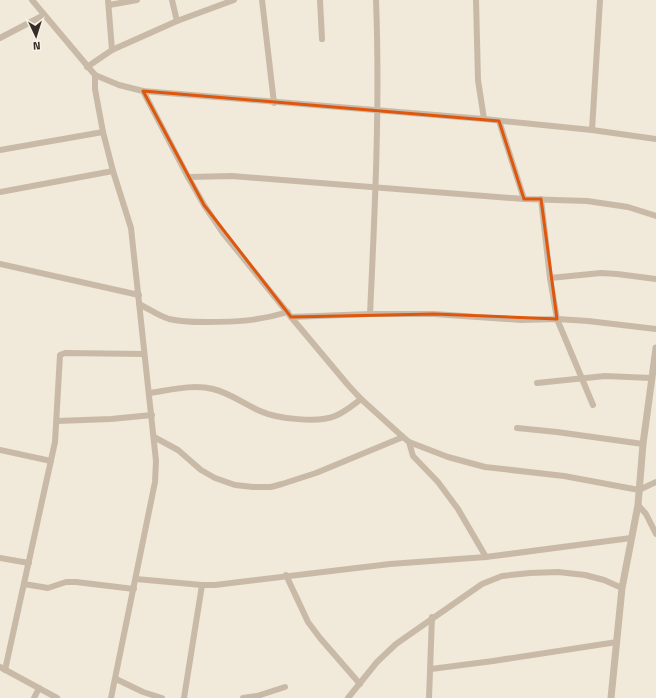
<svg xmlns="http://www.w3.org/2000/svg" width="656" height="698" viewBox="0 0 656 698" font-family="'Titillium Web',sans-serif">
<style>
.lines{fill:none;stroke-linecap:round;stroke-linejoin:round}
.minor{stroke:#c8baa7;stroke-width:6}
.tertiary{stroke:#c8baa7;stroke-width:7}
.marked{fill:none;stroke:#df570d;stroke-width:3;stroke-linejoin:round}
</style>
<rect width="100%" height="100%" fill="#f1e9da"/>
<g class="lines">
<!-- minor -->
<g class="minor">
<polyline points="32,0 95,75 119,85 143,91 484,119 592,130 656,139"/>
<polyline points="108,0 112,50"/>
<polyline points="172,0 177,21"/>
<polyline points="262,0 274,103"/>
<polyline points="320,0 322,39"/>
<polyline points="476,0 478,80 484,119"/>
<polyline points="109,5 137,0"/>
<polyline points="0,38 44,15"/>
<polyline points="87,67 112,50 177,21 234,0"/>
<polyline points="95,75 95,89 103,132 113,171 131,228 156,461 155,482 111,698"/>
<polyline points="143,91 188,177 204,205 223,233 291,317 348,385 361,399 403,437 409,442 448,457 485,467 564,476 639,490 656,482"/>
<polyline points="499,121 524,199"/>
<polyline points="592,130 600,0"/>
<polyline points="0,150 103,132"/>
<polyline points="188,177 232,176 524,199 587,201 628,207 656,216"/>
<polyline points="0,192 113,171"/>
<polyline points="541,199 550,278 557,319 593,405"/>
<polyline points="0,264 139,295"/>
<polyline points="550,278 601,273 617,274 656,279"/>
<path d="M139,304C149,309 159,316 169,319C181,322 194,322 206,322C236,322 258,321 288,312"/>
<path d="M370,314C375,209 380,105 376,0"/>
<polyline points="291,317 370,314 434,314 521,320 557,319 588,321 656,329"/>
<polyline points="537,383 605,376 651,378"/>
<path d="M149,393C170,390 193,384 213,389C230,393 244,404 260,411C277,419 319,423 335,416C345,412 353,405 361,399"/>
<polyline points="57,421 111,419 152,415"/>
<polyline points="517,428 557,432 643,444"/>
<polyline points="154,437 178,450 201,470 215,478 235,485 253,487 271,487 282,484 316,473 403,437"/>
<polyline points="409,442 413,456 438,482 458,509 486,557"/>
<polyline points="0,450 51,461"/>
<polyline points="638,505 646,514 656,534"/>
<polyline points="0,558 29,563"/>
<polyline points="286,575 308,622 320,638 360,684"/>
<polyline points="136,579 202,585 215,585 390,564 486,557 631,538"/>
<polyline points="24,584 48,588 66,582 76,582 134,589"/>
<polyline points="0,667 57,698"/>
<polyline points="431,669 493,661 617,642"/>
<polyline points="5,670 55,442 60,355 65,353 144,354"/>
<polyline points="116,679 143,692 162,698"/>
<polyline points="34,698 39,688"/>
<polyline points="184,698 202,585"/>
<polyline points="243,698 257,696 285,687"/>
<polyline points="348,698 377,662 396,644 482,584 502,576 530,573 558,572 585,575 604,580 622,588"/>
<polyline points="429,698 432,617"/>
</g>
<!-- tertiary -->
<polyline class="tertiary" points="611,698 622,588 638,505 643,444 656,348"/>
</g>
<!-- marked area -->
<path class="marked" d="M143,91L499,121L524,199H541L557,319L434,314L291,317L204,205Z"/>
<!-- north arrow -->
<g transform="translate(36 36) rotate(176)" stroke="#f9f2e6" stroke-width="3" paint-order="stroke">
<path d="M0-3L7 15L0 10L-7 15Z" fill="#352d27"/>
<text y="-6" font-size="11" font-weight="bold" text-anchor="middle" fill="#352d27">N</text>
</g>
</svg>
